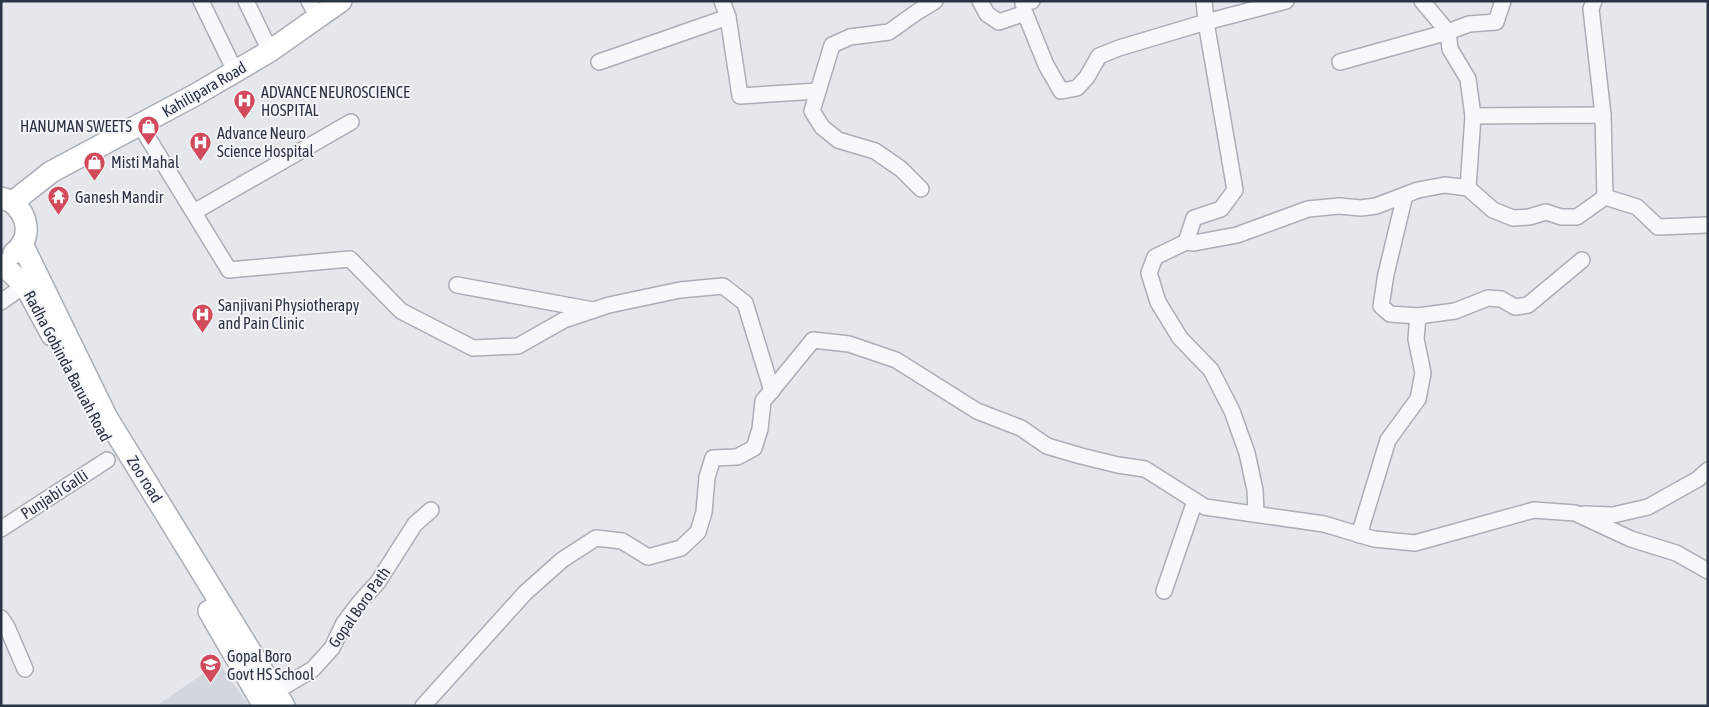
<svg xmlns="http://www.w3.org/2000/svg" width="1709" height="707" viewBox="0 0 1709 707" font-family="'Asap Condensed',sans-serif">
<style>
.built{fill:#d2d6de}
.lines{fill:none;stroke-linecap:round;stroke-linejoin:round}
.street-casing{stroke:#a9aeb7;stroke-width:18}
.secondary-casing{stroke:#a9aeb7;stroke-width:24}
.street{stroke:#f7f8fa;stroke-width:15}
.secondary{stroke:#fff;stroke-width:21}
.labels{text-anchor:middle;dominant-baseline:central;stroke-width:4;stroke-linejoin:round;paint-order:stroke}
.street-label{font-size:16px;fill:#2b3445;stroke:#f4f6f9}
.poi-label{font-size:16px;fill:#2b3445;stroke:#f4f6f9;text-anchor:start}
</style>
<rect width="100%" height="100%" fill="#e4e7ec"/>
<!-- built -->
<polygon class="built" points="219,663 249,706 156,706"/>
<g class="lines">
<defs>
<g id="street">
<polyline points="201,1 235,71"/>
<polyline points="246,1 270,51"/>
<polyline points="309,1 318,17"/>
<polyline points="722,1 728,17"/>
<polyline points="980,1 987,14 999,22 1025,13 1046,65 1061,91 1077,88 1087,77 1099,56 1119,48 1206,22 1204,1"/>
<polyline points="1503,1 1496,22 1469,24 1448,32 1450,49 1468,79 1473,116 1603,115 1605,197 1637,207 1658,227 1708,225"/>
<polyline points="1594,1 1591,9 1603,115"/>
<polyline points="1023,4 1032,1"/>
<polyline points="599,62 728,17 740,96 818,91"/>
<polyline points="1340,62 1448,32 1422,1"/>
<polyline points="140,125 229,270 350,259 401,311 473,348 518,346 564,320 609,305 680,290 723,286 745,303 772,391"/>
<polyline points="1468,188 1493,210 1513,218 1529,217 1546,212 1561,217 1577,217 1605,197"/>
<polyline points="921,189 901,169 875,151 838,140 822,127 812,111 832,45 850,37 889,32 917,12 935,1"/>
<polyline points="1405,195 1386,274 1381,306 1390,314 1418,316 1455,311 1488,298 1501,299 1515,307 1528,305 1582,260"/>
<polyline points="194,212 351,122"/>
<polyline points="1186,242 1194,243 1237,235 1308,209 1339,206 1361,208 1376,206 1418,190 1445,185 1468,188 1473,116"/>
<polyline points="457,285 593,310"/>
<polyline points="1,302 25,285"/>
<polyline points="1256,513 1255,490 1247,453 1232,411 1211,370 1180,338 1158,302 1149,273 1155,257 1186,242 1194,218 1221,209 1235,190 1206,22 1286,1"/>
<polyline points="1584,514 1613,515 1648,507 1698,479 1708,470"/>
<polyline points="1,529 107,460"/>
<polyline points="1359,535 1388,440 1418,399 1423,373 1416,339 1418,316"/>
<polyline points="1164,591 1195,501"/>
<polyline points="1,618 7,627 25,669"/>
<polyline points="275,692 313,669 332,648 344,623 360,602 378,582 415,524 431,510"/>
<polyline points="423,706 525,593 562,560 596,538 622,541 648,557 681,548 698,532 704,512 707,477 713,458 737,457 754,448 760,429 763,401 813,340 849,344 896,360 977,411 1021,428 1047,446 1081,456 1118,465 1145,469 1205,507 1324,524 1374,539 1415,543 1534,510 1575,513 1631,539 1676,553 1708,571"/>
</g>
<g id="secondary">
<path d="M1,198C26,203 36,237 14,253"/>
<polyline points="13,202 51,172 195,95 270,51 341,1"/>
<polyline points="22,244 107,418 284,706"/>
<polyline points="1,264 25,285 52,335"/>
<polyline points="209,611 264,706"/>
</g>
</defs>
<!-- street casing -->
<use href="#street" class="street-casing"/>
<!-- secondary casing -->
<use href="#secondary" class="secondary-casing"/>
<!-- street -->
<use href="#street" class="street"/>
<!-- secondary -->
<use href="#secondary" class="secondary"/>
</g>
<!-- icons -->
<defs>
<symbol id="hospital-pin" viewBox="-11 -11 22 30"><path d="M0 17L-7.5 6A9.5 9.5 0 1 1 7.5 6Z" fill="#d1495b" stroke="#f4f6f9"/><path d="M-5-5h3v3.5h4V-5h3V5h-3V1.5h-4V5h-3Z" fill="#fff"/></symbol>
<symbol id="shop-pin" viewBox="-11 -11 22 30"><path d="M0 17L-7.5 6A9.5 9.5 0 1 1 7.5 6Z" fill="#d1495b" stroke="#f4f6f9"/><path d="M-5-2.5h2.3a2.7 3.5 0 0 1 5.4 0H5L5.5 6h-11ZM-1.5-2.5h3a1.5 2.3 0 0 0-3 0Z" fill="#fff"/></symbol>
<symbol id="temple-pin" viewBox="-11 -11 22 30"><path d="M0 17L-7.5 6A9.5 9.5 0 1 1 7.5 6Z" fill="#d1495b" stroke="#f4f6f9"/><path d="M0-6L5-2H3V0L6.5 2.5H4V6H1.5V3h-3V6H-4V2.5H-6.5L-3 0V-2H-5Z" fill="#fff"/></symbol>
<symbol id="school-pin" viewBox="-11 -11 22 30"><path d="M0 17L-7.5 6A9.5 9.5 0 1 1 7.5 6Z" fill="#d1495b" stroke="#f4f6f9"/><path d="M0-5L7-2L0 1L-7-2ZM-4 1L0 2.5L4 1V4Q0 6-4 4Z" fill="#fff"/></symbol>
</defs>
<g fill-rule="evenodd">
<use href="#hospital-pin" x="232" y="88" width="25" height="34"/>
<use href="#shop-pin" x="136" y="114" width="25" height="34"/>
<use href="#hospital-pin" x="188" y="130" width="25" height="34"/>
<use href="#shop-pin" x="82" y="150" width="25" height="34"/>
<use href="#temple-pin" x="46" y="184" width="25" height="34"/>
<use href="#hospital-pin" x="190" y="302" width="25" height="34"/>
<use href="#school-pin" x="198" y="652" width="25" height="34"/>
</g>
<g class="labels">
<!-- street labels -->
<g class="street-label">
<text transform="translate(204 89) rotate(-30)">Kahilipara Road</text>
<text transform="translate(68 366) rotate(62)">Radha Gobinda Baruah Road</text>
<text transform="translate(145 479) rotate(58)">Zoo road</text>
<text transform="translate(54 494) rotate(-33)">Punjabi Galli</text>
<text transform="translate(359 607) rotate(-55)">Gopal Boro Path</text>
</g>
<!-- poi labels -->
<g class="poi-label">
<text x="261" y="92">ADVANCE NEUROSCIENCE<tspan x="261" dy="18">HOSPITAL</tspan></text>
<text x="132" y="126" text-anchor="end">HANUMAN SWEETS</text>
<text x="217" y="133">Advance Neuro<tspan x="217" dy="18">Science Hospital</tspan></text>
<text x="111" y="162">Misti Mahal</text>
<text x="75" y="197">Ganesh Mandir</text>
<text x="218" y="305">Sanjivani Physiotherapy<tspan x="218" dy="18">and Pain Clinic</tspan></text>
<text x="227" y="656">Gopal Boro<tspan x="227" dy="18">Govt HS School</tspan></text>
</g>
</g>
<!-- border -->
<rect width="1709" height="707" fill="none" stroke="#2b3445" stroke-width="5"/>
</svg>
